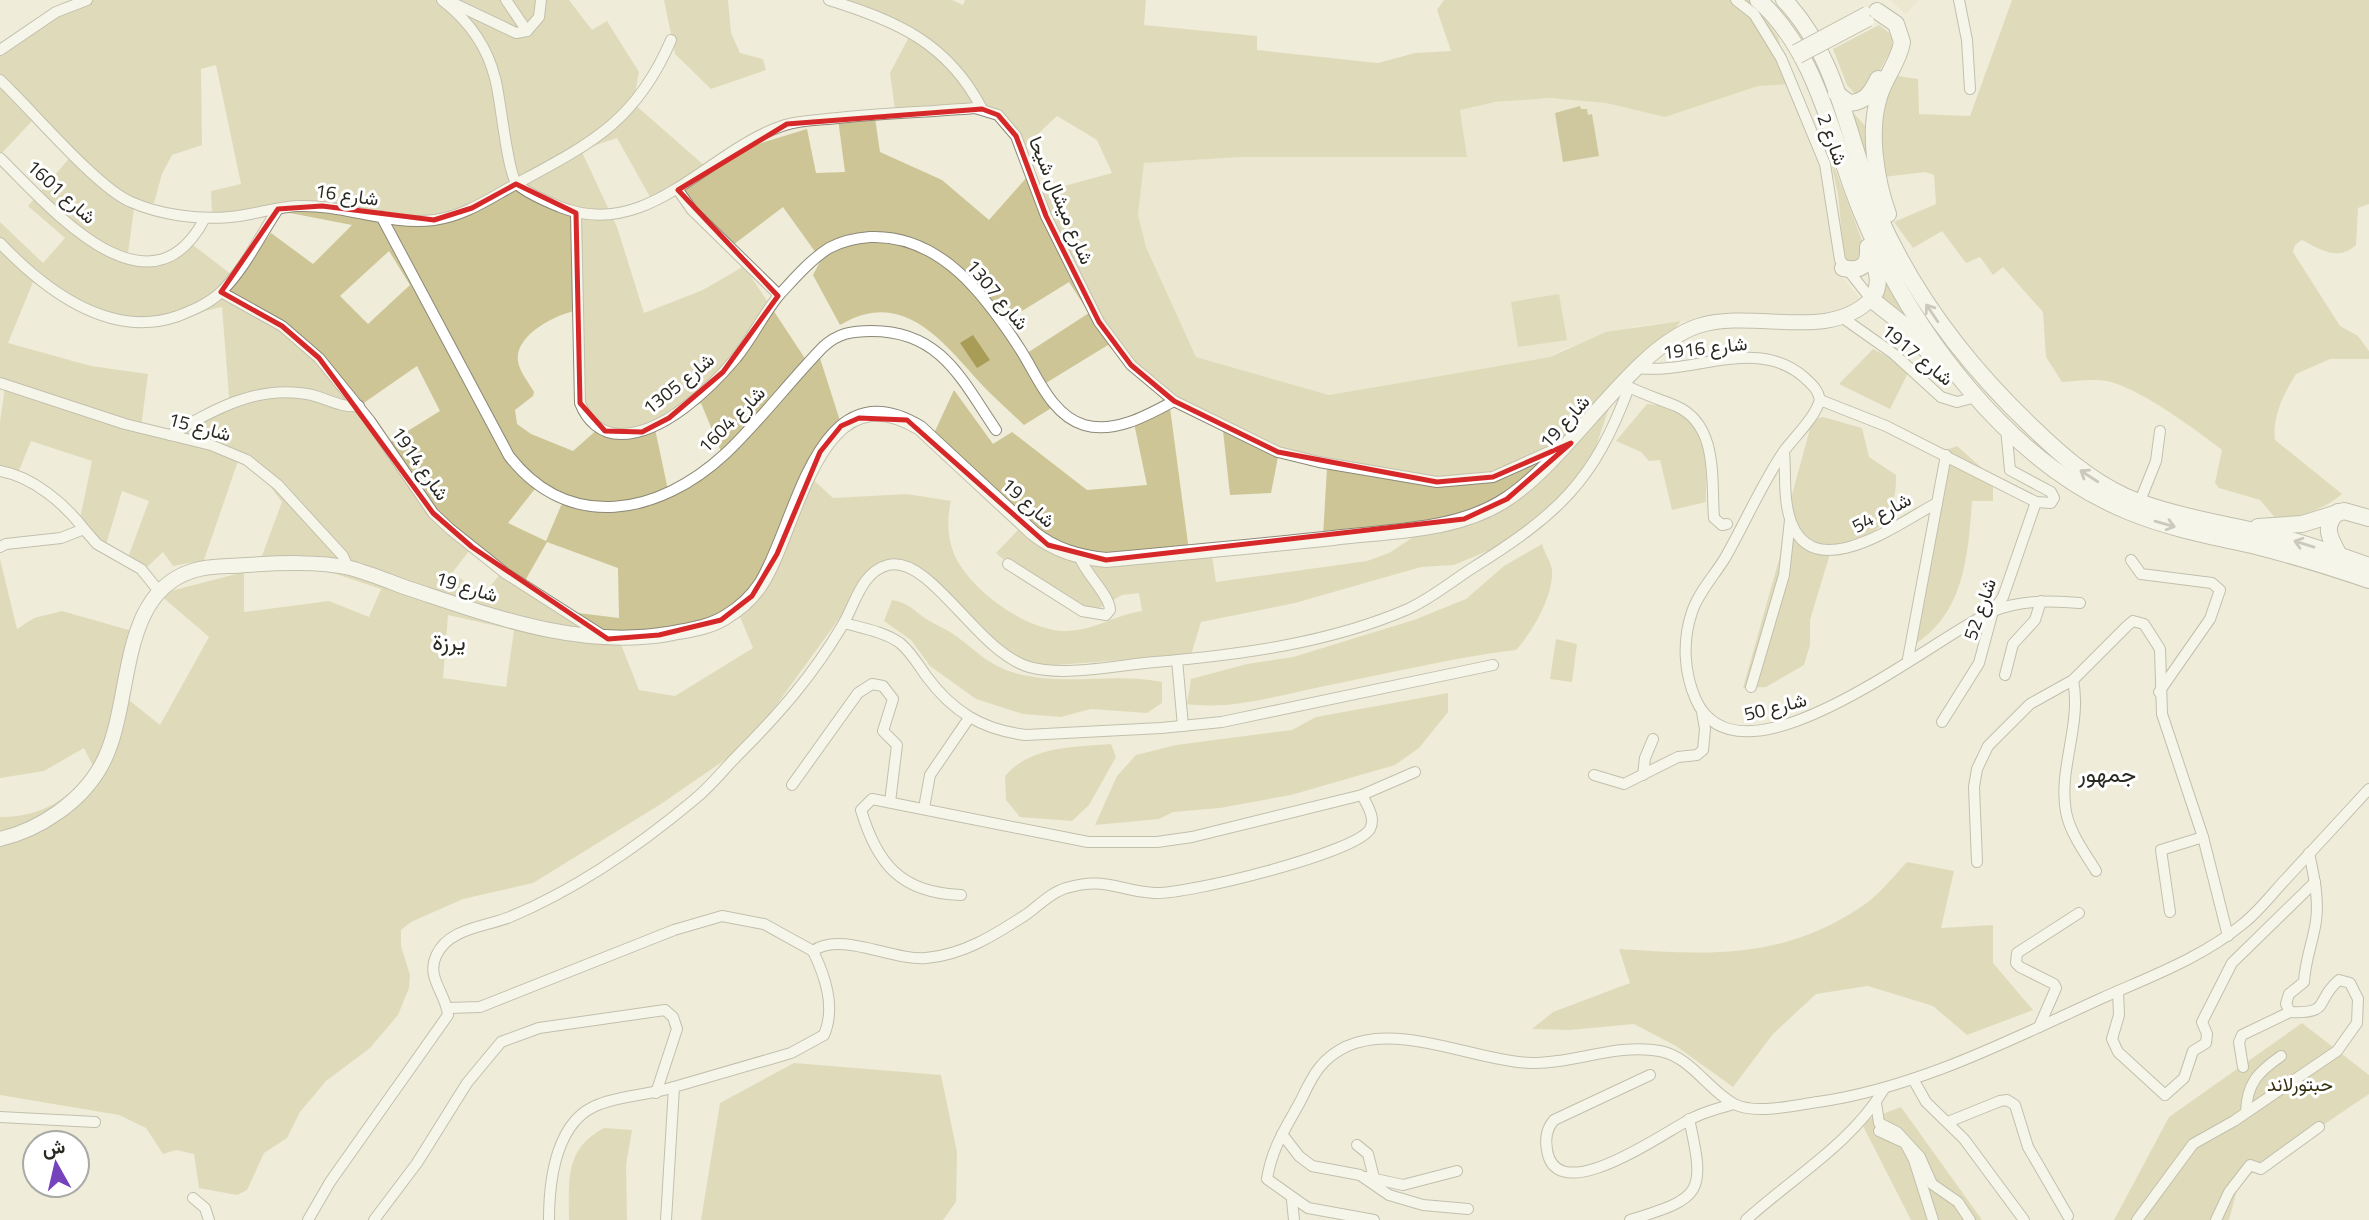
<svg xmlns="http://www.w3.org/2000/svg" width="2369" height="1220" viewBox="0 0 2369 1220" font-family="'Titillium Web',Vazirmatn,sans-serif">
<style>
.built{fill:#e6e1c7}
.green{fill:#cdc595;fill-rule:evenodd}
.water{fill:#a99c57}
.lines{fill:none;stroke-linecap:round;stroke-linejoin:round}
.minor-casing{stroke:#8c8977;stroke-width:12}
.major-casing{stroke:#8c8977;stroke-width:16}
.highway-casing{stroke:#8c8977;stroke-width:18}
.minor{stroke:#fff;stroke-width:10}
.major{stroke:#fff;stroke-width:14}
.highway{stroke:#fff;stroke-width:16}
.minor-bridge-casing{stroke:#8c8977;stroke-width:12;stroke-linecap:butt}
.minor-bridge{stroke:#fff;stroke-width:10}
.oneway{stroke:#9f9e9b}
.marked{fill:none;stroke:#d62828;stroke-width:5;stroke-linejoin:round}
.labels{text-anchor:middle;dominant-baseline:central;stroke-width:6;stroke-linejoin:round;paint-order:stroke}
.street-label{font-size:19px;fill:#292821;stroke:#fff}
.park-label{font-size:19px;fill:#363010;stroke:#fff}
.quarter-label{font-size:23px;fill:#292821;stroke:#fff}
</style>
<rect width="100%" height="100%" fill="#efecd9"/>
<!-- built -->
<g class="built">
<polygon points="1890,0 1919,0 1906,14"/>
<polygon points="1791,84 1817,143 1835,262 1842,277 1865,305 1844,322 1828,329 1810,331 1764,323 1682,321 1637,326 1563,349 1550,357 1329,395 1196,357 1146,247 1138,215 1144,163 1241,157 1467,157 1460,109 1477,105 1532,98 1568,99 1606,103 1665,117 1758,86"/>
</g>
<!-- green -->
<g class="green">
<path d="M75,0H569L592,30L607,21L639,72L633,103L706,167L755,145L807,129L816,173L845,172L838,119L875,118L880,152L942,180L989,220L1028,176L1053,189L1112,173L1097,140L1057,116L1019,152L1000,120L982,111L896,117L890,73L910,35L826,0H952L963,5L965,0H1146L1144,25L1257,36V50L1378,63L1415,53L1451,51L1437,10L1444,0H1751L1778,37L1791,84L1758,86L1665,117L1606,103L1550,98L1495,102L1460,110L1467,157H1241L1144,163L1138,215L1146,247L1196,357L1329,395L1550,357L1606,332L1681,321L1610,405L1593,455L1581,480L1511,541L1454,565L1421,567L1295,603L1201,622L1191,655L1042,666L987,645L902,562L873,566L844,612L748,744L661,804L533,883L463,899L411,922L401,930V946L410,975L409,988L398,1015L370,1048L326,1081L300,1112L287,1138L264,1153L247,1190L237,1195L199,1188L194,1154L176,1150L163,1154L146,1128L119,1115L0,1095V817C41,817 70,800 93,766L84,748L44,771L0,778V559L17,629L34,618L62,611L132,631L130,701L160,725L209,637L159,594L244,572V612L329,601L369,617L381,589L321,569L260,561L282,502L263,477L238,461L204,560L173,566L163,552L144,570L127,560L149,501L122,491L105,548L78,528L92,461L31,441L16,478L0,475V422L5,387L0,385V222L43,263L65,238L28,206L72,155L32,121L0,155V46ZM216,65L241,184L211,191L212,213H290L352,225L313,264L271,233L236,278L193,245L149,258L128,253L135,201L154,203L162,174L172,155L202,145L201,69ZM617,138L654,204L675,195L729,248L783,207L821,260L813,275L840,325C905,286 945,345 984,387C997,400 1010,412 1024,425L1053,407L1041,386L1108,345L1121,359L1223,431L1230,495L1271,493L1278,457L1327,468L1323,537L1418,534L1389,553L1367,561L1216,582L1211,549L1189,551L1170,408L1134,423L1147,485L1087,490L1012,432L993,444L954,390L930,442L1020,528L996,553C1022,577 1060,599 1094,611L1122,595L1139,593L1142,611C1115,615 1093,631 1065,631C1026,631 969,589 954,554C947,536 947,519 951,501L907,494L833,498L808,475L843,430L818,352L806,360L744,266L703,290L644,313L617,227L581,150ZM389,251L410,285L368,324L340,296ZM33,282L87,310L155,323L222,307L230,409L178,435L141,427L148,374L91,366L8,343ZM1069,282L1089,313L1021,357L998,326ZM578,310L584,408L600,427L573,451L531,434L517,424L515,410L533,396L534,392C529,383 519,371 518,361C514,335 557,314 578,310ZM417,366L440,411L385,445L355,409ZM701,403L722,454L668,490L655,429ZM538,485L563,501L546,541L508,523ZM547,542L618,568L619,618L570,612L522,586ZM469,551L500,574L484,594L452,573ZM738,612L753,648L675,696L639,690L620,642ZM448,615L514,630L506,687L443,678Z"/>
<polygon points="664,0 728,0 731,33 740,53 763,59 766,70 711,89 675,54"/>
<path d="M2012,0H2369V204L2358,208L2356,245C2338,262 2319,249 2302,240L2295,245L2293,252L2340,326L2358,336L2369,351V359H2330L2296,374C2284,393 2272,417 2275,440L2342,494C2323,510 2301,516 2278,521L2260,500L2219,488L2215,483L2222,450C2195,429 2143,391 2111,382C2096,378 2078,381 2062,382L2046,357L2043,312L2003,267L1993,275L1980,257L1966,263L1942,231L1913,248L1894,222L1936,204L1934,175L1925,172L1884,177C1881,141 1877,107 1898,76L1918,79L1919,114L1970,116Z"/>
<polygon points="1879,25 1892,35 1892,48 1867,94 1856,95 1847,85 1833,49"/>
<polygon points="1848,107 1867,128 1880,196"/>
<polygon points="1829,153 1863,243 1862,263 1847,261 1844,257 1838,194"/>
<polygon points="1882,272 1918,332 1879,297"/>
<polygon points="1559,294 1567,340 1518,347 1511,302"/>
<polygon points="1873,349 1910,369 1890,409 1839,384"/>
<path d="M1647,404C1708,407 1707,455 1706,502L1672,510L1660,460L1649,461L1641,452L1616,441Z"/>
<path d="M1823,417L1862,428L1869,457L1896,475C1897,509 1884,531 1853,544C1844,547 1835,549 1829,557L1810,620V645L1804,665L1766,687L1743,688L1787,531L1790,502L1811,425L1815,419Z"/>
<path d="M1957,446L1993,478V501H1972C1968,557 1964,615 1912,646L1943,451Z"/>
<path d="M1542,544C1544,552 1551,562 1552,570C1554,595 1532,633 1516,650C1450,658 1386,674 1320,687C1278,696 1230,710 1187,704L1191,679L1247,664L1293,657L1414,620L1466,599L1504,566Z"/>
<path d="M892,600C912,604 912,610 928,620C937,626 947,629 956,636C978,652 990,667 1019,674C1066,686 1115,672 1162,682V703L1147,713L1091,709L1061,717L1023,714L976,699L930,666L911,640L884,621Z"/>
<polygon points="1556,639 1577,644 1572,682 1550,679"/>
<polygon points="1448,693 1448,712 1419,748 1395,765 1291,795 1220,808 1173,812 1159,819 1095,825 1117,776 1136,755 1176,745 1292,730 1316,717"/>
<path d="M1111,744L1116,757L1089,805L1072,821L1020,817L1006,800L1005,776C1031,746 1073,747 1111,744Z"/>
<path d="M1907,862L1954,871L1941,928L1993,925V963L2033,1010L1967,1035L1933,1006L1868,986L1816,994L1773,1034L1733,1087L1676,1046L1634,1024L1570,1030L1532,1029L1553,1012L1630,983L1619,949C1710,955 1781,960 1861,907C1878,896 1893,877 1907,862Z"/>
<polygon points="2302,1023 2369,1075 2369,1094 2239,1182 2229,1220 2114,1220 2169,1117"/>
<polygon points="794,1063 941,1075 957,1152 956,1202 943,1220 701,1220 720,1103"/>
<polygon points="1901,1107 1982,1220 1911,1220 1861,1122"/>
<path d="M604,1128L632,1130L626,1165L627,1220H569C569,1181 564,1149 604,1128Z"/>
</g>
<!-- water -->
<g class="water">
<polygon points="1580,106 1581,109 1587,109 1588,115 1592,114 1599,156 1563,162 1555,113"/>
<polygon points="973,335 990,360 977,368 960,343"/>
</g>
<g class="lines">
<defs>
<g id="minor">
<path d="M442,0C468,20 487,46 495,78C501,98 507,176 518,185C530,195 546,201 560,207C649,242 709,149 785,125C802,120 820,120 838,118C883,113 929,112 975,108L998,115L1016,136L1046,216L1099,322L1131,365L1174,401L1278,452L1319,462L1437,482L1493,477L1562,446"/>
<polyline points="506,0 527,31"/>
<path d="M829,0C897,21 948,43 982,109"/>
<polyline points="1736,0 1754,14 1781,58 1825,164 1840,260 1871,299"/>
<polyline points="1959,0 1967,40 1970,89"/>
<polyline points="453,3 516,33 527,31 539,17 541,0"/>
<polyline points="0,50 56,12 87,0"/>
<path d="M0,80C31,109 97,188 131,202C161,215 198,220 230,217C253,215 275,207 298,206C343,204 389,226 434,220C465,216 490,198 516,184C590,144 636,122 671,40"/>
<path d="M0,158C50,207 149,325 205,218"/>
<path d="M576,213L580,403C587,421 601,434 621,434C663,434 710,389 736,358C752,338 763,315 779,295L692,210L678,190"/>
<path d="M381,216L509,456C569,533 659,515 725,454C760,421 789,382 823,347C838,333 852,331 872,331C941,331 962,380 996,430"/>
<path d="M0,243C45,290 109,340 178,316C193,310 208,304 220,293C244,270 260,236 278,209"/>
<polyline points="221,292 282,326 319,358 370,421 433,513 450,529 505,573 605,637"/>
<path d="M779,295C794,279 810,260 829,248C842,241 856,238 870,237C940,234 985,295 1020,349C1037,375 1051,415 1084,425C1115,434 1148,415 1174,401"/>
<polyline points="1843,318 1894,354 1941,397 1957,402 1976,397"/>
<path d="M1638,368C1693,375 1757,335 1805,378C1812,385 1818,389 1820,400C1814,419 1796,435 1784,451C1761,485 1745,523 1725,558C1714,576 1698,593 1692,612C1682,641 1684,673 1696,700C1741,798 1934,637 1991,612C2018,600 2051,600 2080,603"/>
<polyline points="0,383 125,424 211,445 247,460 278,485 343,556 348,568"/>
<path d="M1625,385C1642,394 1659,399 1676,406C1719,425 1711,480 1714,518L1722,525L1727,524"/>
<polyline points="1820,400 1886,426 2036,502 2051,503 2054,498 2051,492 2010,470 2006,428"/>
<path d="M170,435C213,410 256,385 307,394C325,397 339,408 359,406"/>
<path d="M1784,452C1786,475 1783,500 1791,522C1815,587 1902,521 1937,503"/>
<path d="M0,471C33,477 64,503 84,529L61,538L6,544L0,547"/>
<polyline points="2140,501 2156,461 2160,431"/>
<polyline points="84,529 97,544 141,569 158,590"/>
<polyline points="2131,560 2141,574 2212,583 2220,590 2210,619 2159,692"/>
<path d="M1008,564L1082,611L1106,615L1110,610C1110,596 1086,574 1080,558"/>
<path d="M844,623C862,628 885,632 900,643C911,652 919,666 927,677C953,712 983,730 1026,735L1161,728L1222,722L1493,665"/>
<polyline points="1908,659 1946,455"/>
<polyline points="1177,660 1183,726"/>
<polyline points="2005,675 2013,644 2035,620 2041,601"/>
<path d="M2073,680C2082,725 2058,768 2066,812C2070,833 2085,853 2096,871"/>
<polyline points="1751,687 1784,575 1790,520"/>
<polyline points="1942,722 1979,663 1993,611 2003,597 2036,502"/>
<polyline points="1594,775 1624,784 1678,757 1697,755 1703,750 1705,729 1702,712"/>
<polyline points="1643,775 1645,758 1653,739"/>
<polyline points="792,785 858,693 872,684 883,686 893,699 883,731 897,745 890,802"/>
<polyline points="924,808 930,775 969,718"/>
<polyline points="1977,862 1974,787 1977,769 1988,746 2030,704 2073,680 2127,626 2133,621 2144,624 2160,649 2162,714 2203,837 2228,936"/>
<path d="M961,895C901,893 877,864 861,810L872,799L1088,842H1157L1192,837L1362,795L1415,772"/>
<polyline points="2170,912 2161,850 2203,837"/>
<polyline points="2118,991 2119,1015 2112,1039 2118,1052 2165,1095 2184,1078 2193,1051 2206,1043 2207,1034 2202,1022 2232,963 2315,882"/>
<path d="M448,1008L480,1007L674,930L722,916L764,924L813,951C841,931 893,961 926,958C964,955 996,934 1027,914C1039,905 1052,892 1066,888C1106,876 1118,891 1154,893C1186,895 1356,853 1370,829C1376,818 1367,805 1362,795"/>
<polyline points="2039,1027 2056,988 2054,984 2020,967 2016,963 2017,953 2079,913"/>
<polyline points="2243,1067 2239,1042 2242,1035 2290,1012"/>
<path d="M1650,1075L1554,1120C1546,1129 1545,1139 1547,1150C1556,1210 1663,1133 1689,1120C1703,1112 1719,1108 1734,1104"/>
<polyline points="1913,1079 1926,1102 1964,1139 2024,1220"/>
<polyline points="1876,1103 1879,1123 1897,1132 1920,1157 1932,1184 1958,1202 1970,1220"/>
<path d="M2246,1112C2247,1083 2258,1072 2281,1056"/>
<polyline points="0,1117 95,1122"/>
<polyline points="1948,1122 2000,1101 2007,1100 2015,1105 2028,1147 2068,1216"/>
<polyline points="1879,1131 1905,1143 1914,1160 1933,1220"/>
<polyline points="1282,1134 1299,1156 1312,1166 1360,1175 1389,1195 1423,1205 1468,1209"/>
<polyline points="1357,1145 1368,1154 1374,1178"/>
<polyline points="1366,1177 1403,1185 1457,1171"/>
<polyline points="193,1198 205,1208 209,1220"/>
<polyline points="1292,1200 1294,1220"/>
<path d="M308,1220L330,1182L448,1015C446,993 426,978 436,956C448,928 485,927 510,917C577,889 639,846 695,799C711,786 724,769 739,754C779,714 813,675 842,626C855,605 861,572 888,565C931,555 976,651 1029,667C1064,677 1118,665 1155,662C1239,655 1330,643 1408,609C1432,598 1452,581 1474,567C1558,514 1594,482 1629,387"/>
<polyline points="374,1220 417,1163 467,1083 501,1042 539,1028 665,1010 673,1017 677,1029 656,1093"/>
<path d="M549,1220C549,1180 556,1119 600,1104C623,1095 650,1095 674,1087"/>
<path d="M666,1220L674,1087L791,1053L824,1035C836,1007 825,976 813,951"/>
<path d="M1374,1220L1308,1208L1267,1179C1272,1148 1285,1129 1300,1102C1306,1090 1311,1078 1319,1068C1369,1006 1467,1061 1531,1063C1574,1064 1616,1043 1660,1051C1691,1057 1708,1090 1734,1104C1756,1115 1795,1105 1818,1102C1917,1088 2010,1040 2100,999C2149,977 2202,958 2244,923C2259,911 2272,894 2285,880C2313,850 2341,819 2369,789"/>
<path d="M1630,1220C1702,1198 1706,1194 1689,1119"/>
<path d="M1746,1220C1792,1178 1851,1144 1884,1089"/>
<path d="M2137,1220L2193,1144L2234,1121L2337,1051L2357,1023L2358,999L2350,983L2339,980C2314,1001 2332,1014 2290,1012L2286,1004L2289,994L2304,982C2305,960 2313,942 2316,921C2319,898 2314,876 2309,853"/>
<polyline points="2216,1220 2229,1192 2250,1165 2261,1169 2319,1127"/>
</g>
<path id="major" d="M0,839C39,830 81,802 101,766C135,706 115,596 192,571C210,565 228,567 246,565C279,563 318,561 350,568C369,573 388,581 407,588C493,616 577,649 668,634C688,630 709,628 726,617C741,608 752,598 761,584C798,527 817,365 920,428L1033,533C1056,551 1078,557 1106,560C1182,553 1258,546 1333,538C1390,531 1458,532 1507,499C1571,457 1632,348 1698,326C1754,308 1828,343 1871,299"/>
<g id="highway">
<path d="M1758,0C1818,52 1832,141 1861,211C1910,330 2008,463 2130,512C2169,528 2211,536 2252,545C2292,555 2331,567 2369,580"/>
<path d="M1784,0C1839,57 1848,142 1877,212C1913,295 1966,364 2031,426C2060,454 2088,479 2124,496C2175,518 2230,524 2283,538C2312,546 2341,556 2369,566"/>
<path d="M1877,11L1896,24L1902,42C1899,62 1884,78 1879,97C1868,131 1876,181 1888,214"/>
<path d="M1836,93L1849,103C1866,102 1871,93 1878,79"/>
<path d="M1868,247C1874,264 1885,283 1871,299L1905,326L1940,365"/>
<path d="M1843,268C1859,272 1869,266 1868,250"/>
<path d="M2338,512C2322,526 2330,539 2339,555"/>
<polyline points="2258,527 2302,524 2344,511 2369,518"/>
</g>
</defs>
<!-- minor casing -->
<use href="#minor" class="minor-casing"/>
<!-- major casing -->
<use href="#major" class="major-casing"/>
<!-- highway casing -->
<use href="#highway" class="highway-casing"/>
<!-- minor -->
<use href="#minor" class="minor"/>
<!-- major -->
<use href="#major" class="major"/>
<!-- highway -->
<use href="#highway" class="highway"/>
<defs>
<g id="minor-bridge">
<polyline points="1795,50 1866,12"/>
<polyline points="1799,58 1869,21"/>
</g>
</defs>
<!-- minor-bridge casing -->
<use href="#minor-bridge" class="minor-bridge-casing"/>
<!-- minor-bridge -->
<use href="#minor-bridge" class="minor-bridge"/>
</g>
<!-- one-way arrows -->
<defs><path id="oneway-shaft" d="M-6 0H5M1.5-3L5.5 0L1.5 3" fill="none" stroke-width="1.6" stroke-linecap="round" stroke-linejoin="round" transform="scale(1.75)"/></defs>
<g class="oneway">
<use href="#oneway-shaft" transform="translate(1932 313) rotate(-124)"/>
<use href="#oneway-shaft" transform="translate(2089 476) rotate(-147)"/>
<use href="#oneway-shaft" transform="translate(2165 524) rotate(16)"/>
<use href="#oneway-shaft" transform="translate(2304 544) rotate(-163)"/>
</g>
<!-- marked area -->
<path d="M0 0H2369V1220H0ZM982,109L998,115L1016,136L1046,216L1099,322L1131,365L1174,401L1278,452L1437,482L1493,477L1571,443L1507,499L1464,519L1106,560L1048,545L907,420L859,418L841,426L820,452L777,554L752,596L721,620L659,635L608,639L472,547L433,513L319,358L282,326L221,292L278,209L322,206L434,220L472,208L516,184L576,213L580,403L605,431L642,432L669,418L723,372L778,296L678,190L787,124Z" fill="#efecd9" fill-opacity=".55" fill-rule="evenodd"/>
<path class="marked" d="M982,109L998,115L1016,136L1046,216L1099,322L1131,365L1174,401L1278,452L1437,482L1493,477L1571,443L1507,499L1464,519L1106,560L1048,545L907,420L859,418L841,426L820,452L777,554L752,596L721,620L659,635L608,639L472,547L433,513L319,358L282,326L221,292L278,209L322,206L434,220L472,208L516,184L576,213L580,403L605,431L642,432L669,418L723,372L778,296L678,190L787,124Z"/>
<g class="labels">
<!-- street labels -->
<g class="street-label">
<text transform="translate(1833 139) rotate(70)">شارع 2</text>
<text transform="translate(62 191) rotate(42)">شارع 1601</text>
<text transform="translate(347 194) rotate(8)">شارع 16</text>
<text transform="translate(1062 200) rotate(67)">شارع ميشال شيحا</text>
<text transform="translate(998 294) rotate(50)">شارع 1307</text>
<text transform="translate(1705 347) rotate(-6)">شارع 1916</text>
<text transform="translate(1918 354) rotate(39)">شارع 1917</text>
<text transform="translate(678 383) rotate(-39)">شارع 1305</text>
<text transform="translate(731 419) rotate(-45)">شارع 1604</text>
<text transform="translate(1564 421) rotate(-48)">شارع 19</text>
<text transform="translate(200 426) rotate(15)">شارع 15</text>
<text transform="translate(421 463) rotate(55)">شارع 1914</text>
<text transform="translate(1029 502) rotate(42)">شارع 19</text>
<text transform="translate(1881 512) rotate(-28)">شارع 54</text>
<text transform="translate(467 586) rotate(17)">شارع 19</text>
<text transform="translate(1979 609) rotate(-71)">شارع 52</text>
<text transform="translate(1775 706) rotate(-14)">شارع 50</text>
</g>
<!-- park labels -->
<g class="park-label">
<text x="2300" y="1083">حبتورلاند</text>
</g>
<!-- quarter labels -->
<g class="quarter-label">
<text x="449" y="641">يرزة</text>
<text x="2107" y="773">جمهور</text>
</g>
</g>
<!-- north arrow -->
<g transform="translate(56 1164) rotate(352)"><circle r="33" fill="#ffffff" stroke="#a9a9a6" stroke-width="2"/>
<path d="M0-5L12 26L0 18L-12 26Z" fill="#7544bc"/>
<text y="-10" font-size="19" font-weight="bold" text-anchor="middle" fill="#292821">ش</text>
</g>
</svg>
